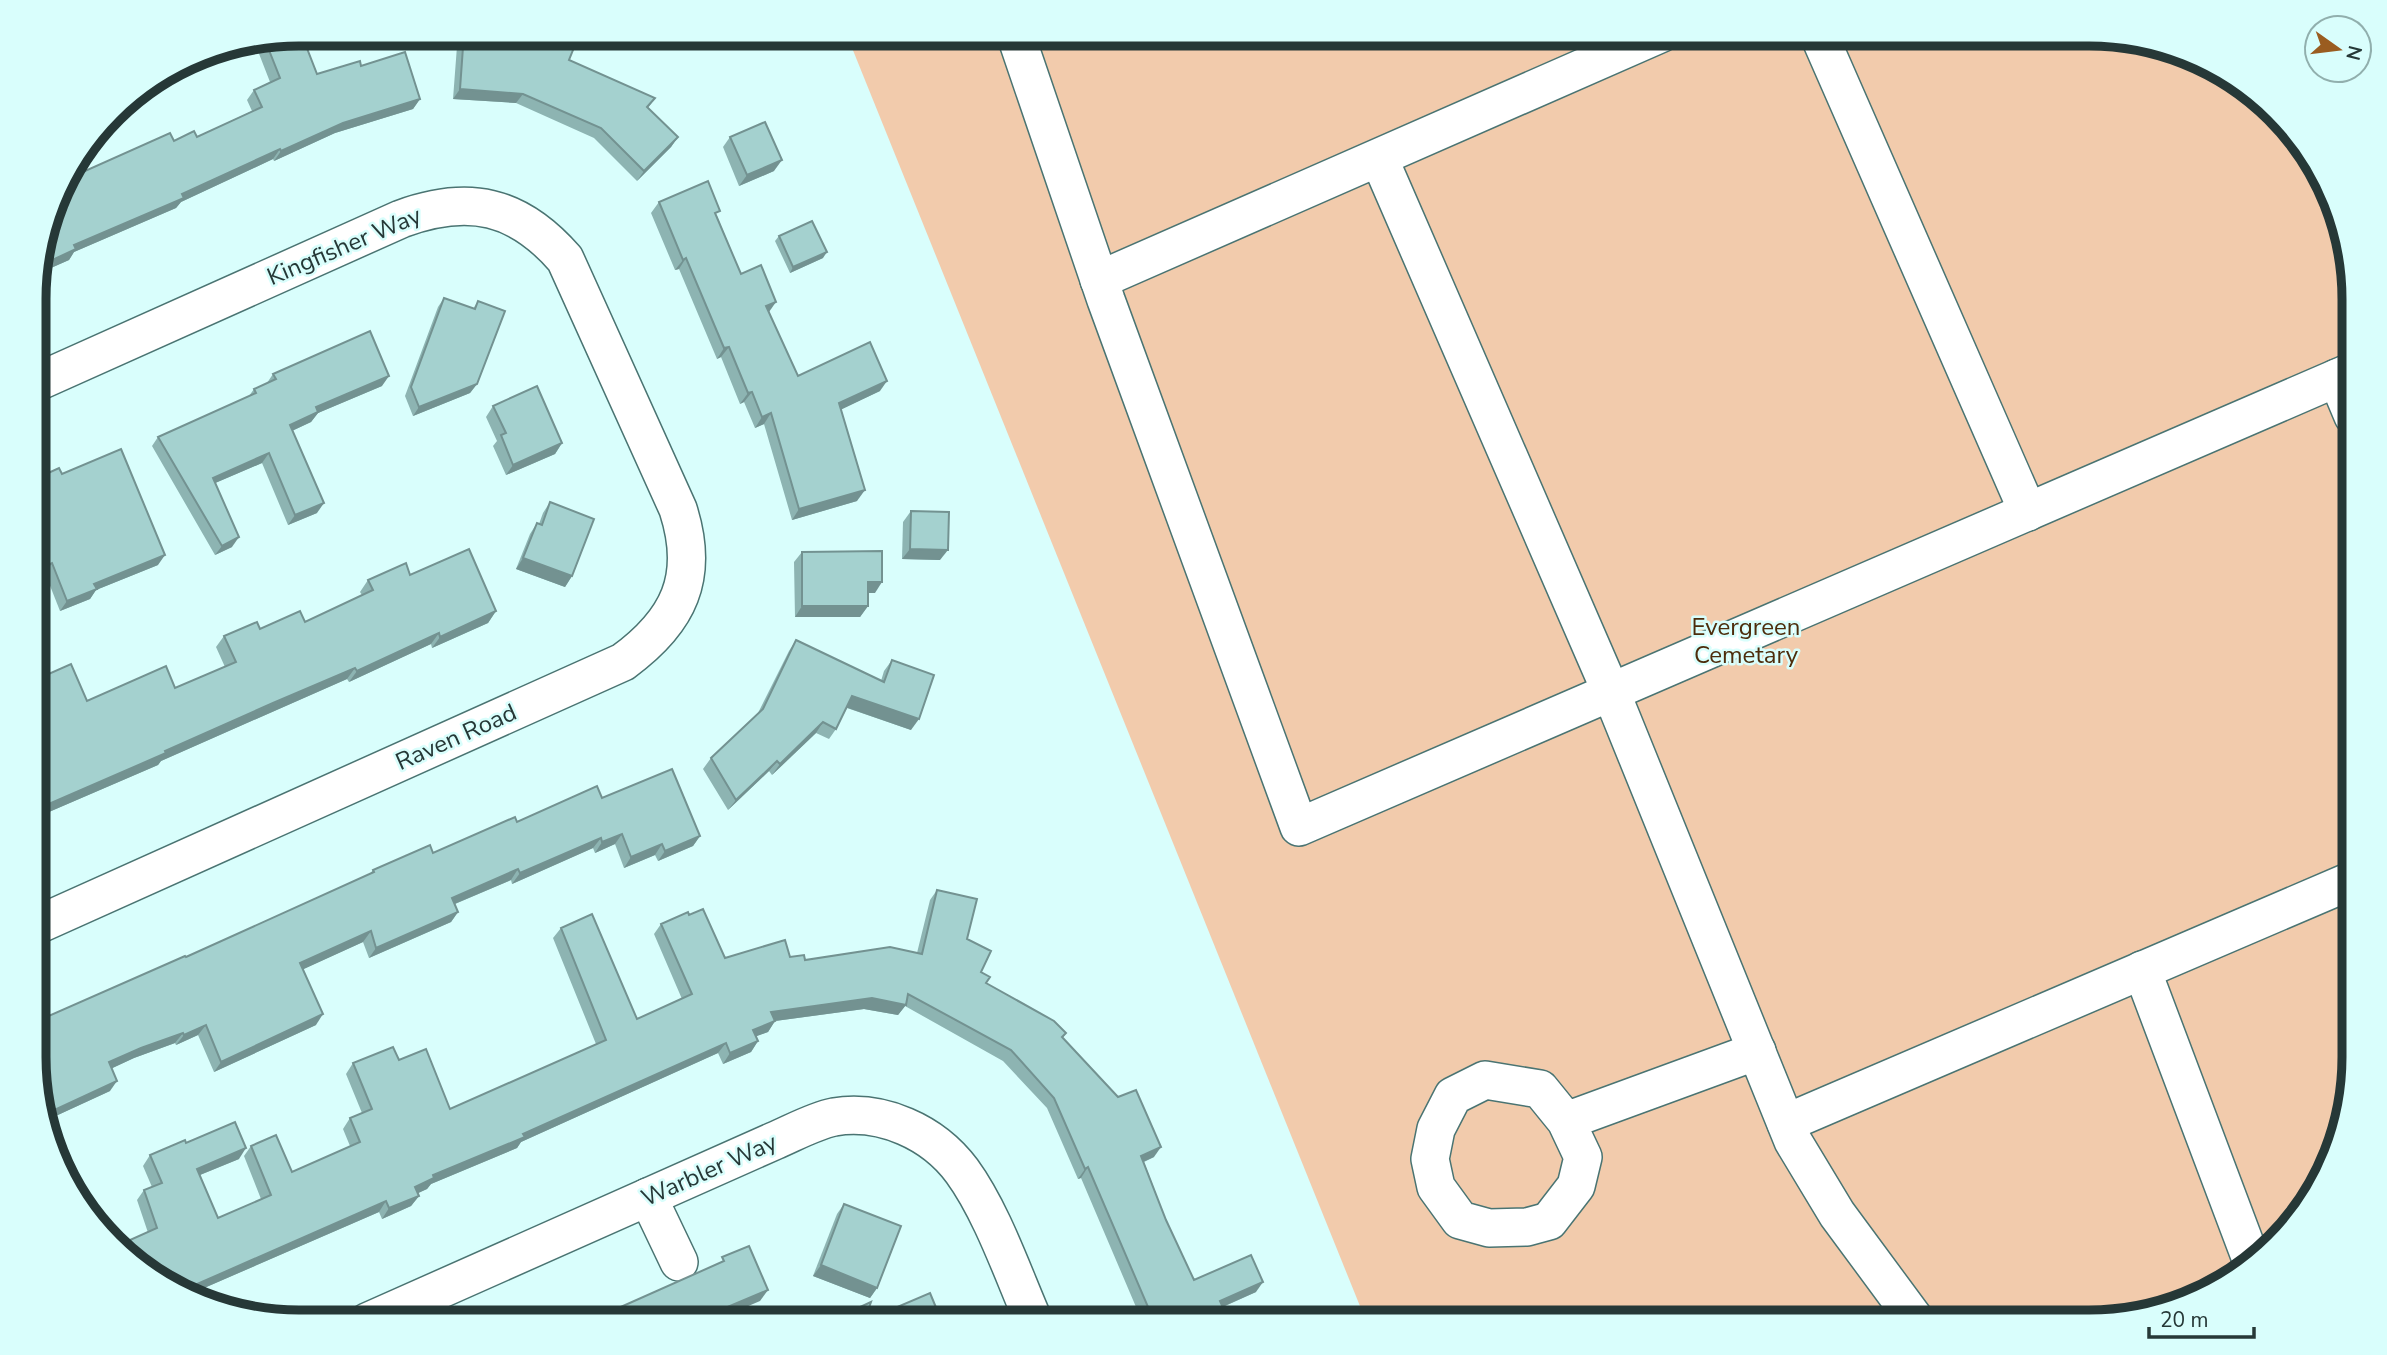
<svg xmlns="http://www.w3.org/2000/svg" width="2387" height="1355" viewBox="0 0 2387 1355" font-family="'Nunito Sans',sans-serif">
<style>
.green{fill:#f2cbac}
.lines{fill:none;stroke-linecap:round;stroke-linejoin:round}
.minor-casing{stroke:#4a7472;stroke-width:40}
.minor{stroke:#fff;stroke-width:37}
.wall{fill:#8db4b2}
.shaded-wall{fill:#739291}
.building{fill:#a4d1cf;stroke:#739291;stroke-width:2}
.labels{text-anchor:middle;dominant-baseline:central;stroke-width:5;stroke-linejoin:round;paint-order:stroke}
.street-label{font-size:24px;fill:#263837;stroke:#d9fefc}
.park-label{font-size:24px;fill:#4d2c0b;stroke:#d9fefc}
.rim{fill:none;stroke:#263837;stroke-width:9}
</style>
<rect width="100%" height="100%" fill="#d9fefc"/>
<!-- green -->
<polygon class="green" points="846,33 2089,33 2158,42 2221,69 2309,151 2340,213 2353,281 2353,1074 2318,1189 2276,1244 2222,1286 2106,1321 1366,1321"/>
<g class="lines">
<defs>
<g id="minor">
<polyline points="1015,33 1106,300 1299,827 2353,371"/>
<polyline points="1818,33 2028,512"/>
<polyline points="1379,158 1611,692 1793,1141 1837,1214 1916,1321"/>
<polyline points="1099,280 1662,33"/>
<polyline points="2337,378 2353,416"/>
<path d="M35,383L401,219C469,194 518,205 565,259L678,509C700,577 679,621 623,662L35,926"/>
<polyline points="2142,970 2252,1262"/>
<polyline points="1566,1121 1583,1157 1576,1186 1549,1221 1527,1227 1489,1228 1460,1220 1436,1187 1430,1159 1436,1129 1453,1096 1485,1080 1540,1089 1566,1121 1757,1051"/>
<polyline points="1786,1123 2353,880"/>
<polyline points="648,1197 679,1262"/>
<path d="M367,1322L774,1141C793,1133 814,1121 834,1117C882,1109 933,1132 962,1171C992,1212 1013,1274 1034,1322"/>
</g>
</defs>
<!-- minor casing -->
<use href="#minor" class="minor-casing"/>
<!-- minor -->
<use href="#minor" class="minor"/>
</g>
<!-- wall -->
<g class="wall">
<polygon points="298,33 317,74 361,66 420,99 413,109 335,133 274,161 273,159 181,202 176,208 74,252 69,260 35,275 35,264 83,172 174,141 197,137 252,111 247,100 254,90 270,82 256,46 259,41"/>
<polygon points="458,33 574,33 569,60 655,98 648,108 678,137 671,147 637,181 594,138 516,103 453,99"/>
<polygon points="730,137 774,171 739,186 723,147"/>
<polygon points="659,202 717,216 741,274 769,312 798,376 880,391 841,409 857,501 792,520 764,424 755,428 744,402 740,404 721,357 717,359 679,269 675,270 651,213"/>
<polygon points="779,236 823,258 790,273 775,241"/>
<polygon points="444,298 473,309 478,301 477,384 470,393 413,416 405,396 438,307"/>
<polygon points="273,374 382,386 318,413 311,422 292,431 317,513 288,525 262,463 215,483 232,547 215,555 152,446 158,437 249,396 254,389 267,383"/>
<polygon points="493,406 562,443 555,454 506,475 493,446 497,441 486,417"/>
<polygon points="62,474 158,565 96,590 90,599 60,611 45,573 35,577 35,479"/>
<polygon points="550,502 572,576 565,587 516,569 530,534 537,523 539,524 543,513"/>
<polygon points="911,511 940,560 902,559 903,522"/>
<polygon points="802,552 875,593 868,593 868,606 860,617 795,617 794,562"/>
<polygon points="410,575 496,611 488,623 432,648 431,644 349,682 347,679 161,761 158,765 35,818 35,664 42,677 87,701 175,688 225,667 216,647 224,636 305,622 362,595 360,592 368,580"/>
<polygon points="796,640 881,681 884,671 892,660 911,730 847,708 836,729 829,739 816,733 772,775 769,771 728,810 703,769 711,758 758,713 789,651"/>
<polygon points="602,798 700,836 693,846 658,861 655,855 624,868 615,844 595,853 593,848 512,884 511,880 455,904 458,912 451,922 369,958 363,942 303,969 316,1025 214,1072 198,1035 176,1045 175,1043 134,1058 112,1068 110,1091 47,1120 35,1091 35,1022 186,957 370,874 373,870 433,853 517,822"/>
<polygon points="937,890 967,939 986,983 1066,1033 1063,1038 1154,1157 1144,1162 1166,1220 1194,1280 1256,1292 1223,1307 1229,1321 1142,1321 1081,1178 1078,1179 1047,1108 1003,1061 905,1006 898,1015 864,1009 775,1021 768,1032 756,1036 758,1041 751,1052 723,1064 718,1053 521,1142 517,1148 431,1184 427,1189 417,1193 419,1196 411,1206 382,1219 379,1212 188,1295 166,1286 137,1200 144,1190 152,1187 143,1166 150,1155 186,1143 239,1159 200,1175 218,1218 261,1199 244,1156 251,1146 292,1172 350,1146 343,1129 350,1118 362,1113 346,1074 353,1063 399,1060 450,1109 596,1044 553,938 561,928 637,1019 682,999 654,934 661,924 725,958 790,957 805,960 917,953 930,900"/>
<polygon points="844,1204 877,1288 870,1298 813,1276 837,1214"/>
</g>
<!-- shaded-wall -->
<g class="shaded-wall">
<polygon points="460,89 523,94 516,103 453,99"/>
<polygon points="420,99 413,109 335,133 274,161 281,151 343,123"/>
<polygon points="678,137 671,147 637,181 644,171"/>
<polygon points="280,149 273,159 181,202 176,208 74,252 69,260 35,275 35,268 74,245"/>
<polygon points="782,160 774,171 739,186 747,175"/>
<polygon points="827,252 823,258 790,273 793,267"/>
<polygon points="686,258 679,269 675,270 683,260"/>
<polygon points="776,302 769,312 766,306"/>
<polygon points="729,347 721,357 717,359 724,348"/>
<polygon points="389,376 382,386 318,413 311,422 283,435 290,425 316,407"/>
<polygon points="887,381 880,391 832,414 839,403"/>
<polygon points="477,384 470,393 413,416 419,407"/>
<polygon points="752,392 744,402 740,404 748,393"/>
<polygon points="771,413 764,424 755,428 762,417"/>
<polygon points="562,443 555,454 506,475 513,465"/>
<polygon points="269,453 262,463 206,487 213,478"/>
<polygon points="865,490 857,501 792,520 799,509"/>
<polygon points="324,503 317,513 288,525 295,515"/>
<polygon points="239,537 232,547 215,555 222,546"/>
<polygon points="910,549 948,550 940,560 902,559"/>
<polygon points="165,555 158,565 96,590 90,599 60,611 67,601 94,584"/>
<polygon points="523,558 572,576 565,587 516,569"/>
<polygon points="52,563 45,573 35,577 35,571"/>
<polygon points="868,582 882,582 875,593 860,593"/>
<polygon points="802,606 868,606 860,617 795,617"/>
<polygon points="496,611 488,623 432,648 440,637"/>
<polygon points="439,633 431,644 349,682 357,671"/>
<polygon points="355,668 347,679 161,761 158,765 35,818 35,810 165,751"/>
<polygon points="852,696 919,719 911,730 845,707"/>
<polygon points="823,722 816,733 772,775 780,764"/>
<polygon points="777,761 769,771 728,810 736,800"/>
<polygon points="622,834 615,844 595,853 602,842"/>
<polygon points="700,836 693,846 658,861 665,851"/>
<polygon points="601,838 593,848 512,884 520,873"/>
<polygon points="662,844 655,855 624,868 631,857"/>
<polygon points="518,869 511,880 445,908 452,898"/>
<polygon points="458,912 451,922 369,958 376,948"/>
<polygon points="371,931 363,942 293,974 300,963"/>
<polygon points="872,998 906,1005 898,1015 864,1009 775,1021 768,1032 746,1040 753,1030 771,1012"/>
<polygon points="323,1014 316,1025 214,1072 221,1062"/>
<polygon points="206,1025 198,1035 176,1045 184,1035"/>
<polygon points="183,1033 175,1043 134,1058 102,1073 109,1062 141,1048"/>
<polygon points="758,1041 751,1052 723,1064 730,1053"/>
<polygon points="726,1043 718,1053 521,1142 517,1148 431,1184 427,1189 408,1198 415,1187 433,1175"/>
<polygon points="117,1081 110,1091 47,1120 45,1117 48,1113"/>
<polygon points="1161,1147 1154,1157 1134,1166 1141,1156"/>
<polygon points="246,1148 239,1159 190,1179 197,1169"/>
<polygon points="1088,1167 1081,1178 1078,1179 1085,1169"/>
<polygon points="419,1196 411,1206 382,1219 389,1208"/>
<polygon points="386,1201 379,1212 188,1295 179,1292"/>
<polygon points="821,1265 877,1288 870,1298 813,1276"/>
<polygon points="1263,1282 1256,1292 1213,1311 1220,1301"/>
<polygon points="768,1290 760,1301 711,1322 692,1322"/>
</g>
<!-- building -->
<g class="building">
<polygon points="298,33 301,33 317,74 360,61 361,66 405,52 420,99 343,123 281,151 280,149 182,194 184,198 74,245 76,249 35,268 35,264 61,181 77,159 83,172 170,133 174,141 194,131 197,137 262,107 254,90 280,78 265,40"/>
<polygon points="464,33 574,33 579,35 569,60 655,98 647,107 678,137 644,171 601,128 523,94 460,89"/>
<polygon points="765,122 782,160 747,175 730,137"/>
<polygon points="708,181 720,211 715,213 741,274 761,265 776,302 766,306 798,376 870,342 887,381 839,403 865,490 799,509 771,413 762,417 752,392 748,393 729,347 724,348 686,258 683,260 659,202"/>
<polygon points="812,221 827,252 793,267 779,236"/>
<polygon points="444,298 475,309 478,301 505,311 477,384 419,407 411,387"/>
<polygon points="370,331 389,376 316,407 318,412 290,425 324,503 295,515 269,453 213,478 239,537 222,546 158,437 256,393 254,389 276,379 273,374"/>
<polygon points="537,386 562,443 513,465 501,435 506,433 493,406"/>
<polygon points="121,449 165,555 94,584 97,589 67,601 52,563 35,571 35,479 59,468 62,474"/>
<polygon points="550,502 594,519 572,576 523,558 537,523 542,525"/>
<polygon points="911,511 949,512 948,550 910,549"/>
<polygon points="469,549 496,611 440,637 439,633 357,671 355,668 273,703 165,751 166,753 35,810 35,664 36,664 42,677 71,664 87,701 166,666 175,688 236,662 224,636 257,622 260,629 300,611 305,622 373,590 368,580 406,563 410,575"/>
<polygon points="882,551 882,582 868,582 868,606 802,606 802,552"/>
<polygon points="796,640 884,682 892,660 934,675 919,719 852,696 836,729 823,722 780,764 777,761 736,800 711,758 763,709"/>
<polygon points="672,769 700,836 665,851 662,844 631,857 622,834 602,842 601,838 520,873 518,869 452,898 458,912 376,948 371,931 300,963 323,1014 221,1062 206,1025 184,1035 183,1033 141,1048 109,1062 117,1081 48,1113 35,1086 35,1022 185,956 186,957 374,872 373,870 430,845 433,853 515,817 517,822 597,786 602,798"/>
<polygon points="937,890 977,899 967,939 991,951 981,972 990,977 986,983 1054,1021 1066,1033 1062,1037 1118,1097 1136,1090 1161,1147 1141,1156 1166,1220 1194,1280 1251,1255 1263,1282 1220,1301 1229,1321 1154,1321 1088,1167 1085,1169 1054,1098 1011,1050 908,994 906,1005 872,998 771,1012 775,1021 753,1030 758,1041 730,1053 726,1043 523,1134 525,1137 433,1175 434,1178 415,1187 419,1196 389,1208 386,1201 179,1292 166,1286 121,1244 157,1228 144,1190 162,1183 150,1155 185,1140 186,1143 235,1122 246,1148 197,1169 218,1218 271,1195 251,1146 276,1135 292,1172 360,1142 350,1118 372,1109 353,1063 393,1047 399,1060 426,1049 450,1109 606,1040 561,928 592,914 637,1019 692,994 661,924 688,912 689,915 703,909 725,958 785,940 790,957 804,955 805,960 890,947 922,954"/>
<polygon points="844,1204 901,1226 877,1288 821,1265"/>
<polygon points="749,1246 768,1290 692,1322 587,1322 724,1261 722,1257"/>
<polygon points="930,1293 942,1322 870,1322 869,1319"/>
<polygon points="871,1302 864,1322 828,1322"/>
</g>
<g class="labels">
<!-- street labels -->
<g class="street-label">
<text transform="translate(344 246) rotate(-23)">Kingfisher Way</text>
<text transform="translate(456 737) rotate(-24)">Raven Road</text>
<text transform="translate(709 1170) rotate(-24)">Warbler Way</text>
</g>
<!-- park labels -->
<g class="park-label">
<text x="1746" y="627">Evergreen<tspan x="1746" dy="28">Cemetary</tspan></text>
</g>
</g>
<!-- crop -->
<path d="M0 0H2387V1355H0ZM299 46H2089A253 253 0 0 1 2342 299V1057A253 253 0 0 1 2089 1310H299A253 253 0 0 1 46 1057V299A253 253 0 0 1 299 46Z" fill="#d9fefc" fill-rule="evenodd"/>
<path class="rim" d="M299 46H2089A253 253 0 0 1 2342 299V1057A253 253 0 0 1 2089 1310H299A253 253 0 0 1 46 1057V299A253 253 0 0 1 299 46Z"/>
<!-- north arrow -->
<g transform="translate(2338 49) rotate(104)"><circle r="33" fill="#d9fefc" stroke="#91afad" stroke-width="2"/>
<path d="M0-5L12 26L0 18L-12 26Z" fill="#9a5c20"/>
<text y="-10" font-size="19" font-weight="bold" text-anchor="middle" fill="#263837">N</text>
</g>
<!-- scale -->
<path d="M2149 1327v10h105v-10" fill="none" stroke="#263837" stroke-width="3.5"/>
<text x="2160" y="1327" font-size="21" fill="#263837" stroke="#d9fefc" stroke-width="5" paint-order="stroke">20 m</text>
</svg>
